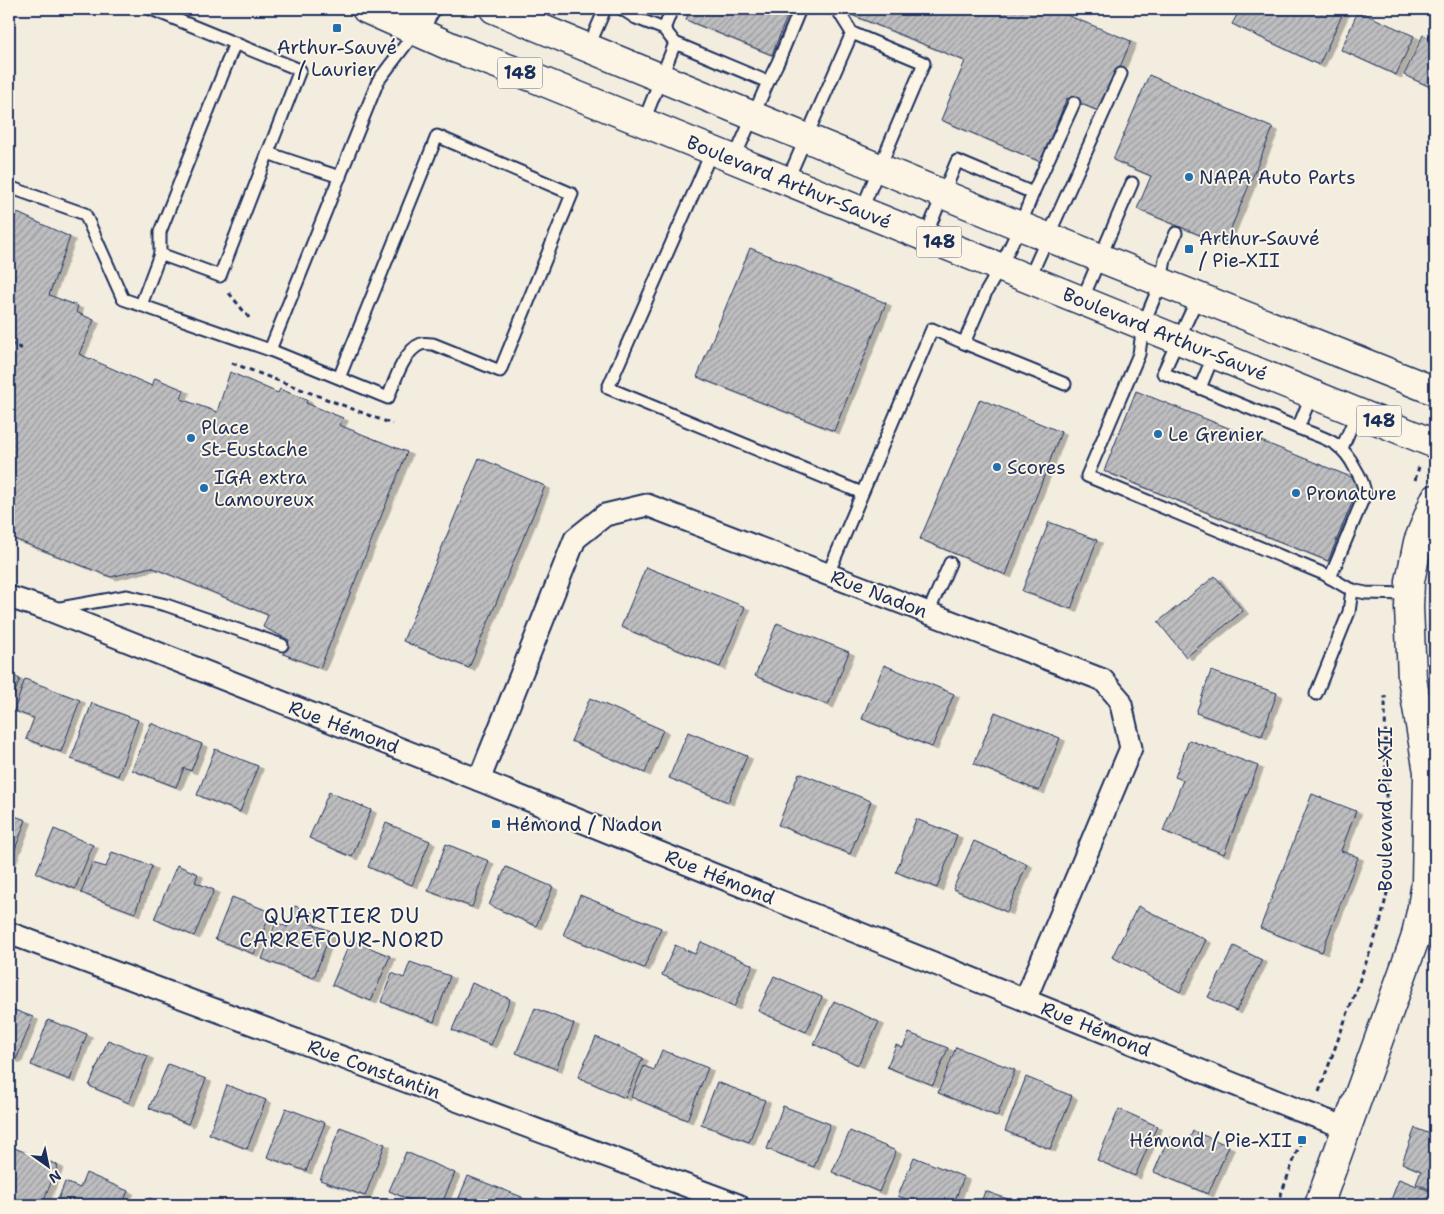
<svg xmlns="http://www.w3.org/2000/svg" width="1444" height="1214" viewBox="0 0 1444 1214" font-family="'Shantell Sans',sans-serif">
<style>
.green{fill:#d3d1cc;stroke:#778095}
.building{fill:url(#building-hatch);stroke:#1b2f5e;filter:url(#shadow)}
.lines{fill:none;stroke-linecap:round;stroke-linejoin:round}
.lane-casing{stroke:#1b2f5e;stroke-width:15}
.street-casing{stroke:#1b2f5e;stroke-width:25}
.secondary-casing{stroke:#1b2f5e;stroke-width:31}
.primary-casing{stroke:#1b2f5e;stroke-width:31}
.path{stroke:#1b2f5e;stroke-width:3;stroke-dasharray:5 4;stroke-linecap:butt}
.lane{stroke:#fcf5e5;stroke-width:11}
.street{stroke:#fcf5e5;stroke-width:21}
.secondary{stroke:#fcf5e5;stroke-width:28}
.primary{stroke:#fcf5e5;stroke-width:28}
.poi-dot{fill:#1f6fb2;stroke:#fcf5e5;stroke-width:2}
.labels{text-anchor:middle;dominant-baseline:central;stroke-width:4;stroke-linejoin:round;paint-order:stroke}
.shield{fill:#fcf5e5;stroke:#5e6a86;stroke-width:1}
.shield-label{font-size:18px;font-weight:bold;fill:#1b2f5e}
.poi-label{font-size:19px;fill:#1b2f5e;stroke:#fcf5e5;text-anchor:start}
.street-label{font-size:19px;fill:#1b2f5e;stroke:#fcf5e5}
.quarter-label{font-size:21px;letter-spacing:1px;fill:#1b2f5e;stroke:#fcf5e5}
</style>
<defs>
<pattern id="building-hatch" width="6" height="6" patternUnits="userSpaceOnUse" patternTransform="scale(1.25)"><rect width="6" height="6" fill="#bebec0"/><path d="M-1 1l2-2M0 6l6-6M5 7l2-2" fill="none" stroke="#9a9b9f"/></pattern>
<filter id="shadow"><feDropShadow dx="5.5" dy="3" stdDeviation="0" flood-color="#0004"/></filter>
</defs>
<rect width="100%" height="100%" fill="#f3ede0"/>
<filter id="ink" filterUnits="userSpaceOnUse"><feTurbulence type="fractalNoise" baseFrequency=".02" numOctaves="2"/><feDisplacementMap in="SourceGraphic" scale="10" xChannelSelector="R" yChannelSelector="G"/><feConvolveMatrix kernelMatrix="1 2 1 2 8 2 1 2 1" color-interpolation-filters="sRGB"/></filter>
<g filter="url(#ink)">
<!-- green -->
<polygon class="green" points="1435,564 1435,658 1430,658 1429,605 1433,569"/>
<!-- building -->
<g class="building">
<polygon points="690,9 790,9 772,55 686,20"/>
<polygon points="848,9 1052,9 1131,41 1101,112 1067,98 1041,162 941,120 965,61 847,13"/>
<polygon points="1223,9 1345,9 1319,65 1232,24 1237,15"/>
<polygon points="1358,11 1414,36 1396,75 1341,50"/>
<polygon points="1423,35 1435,40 1435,89 1404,75"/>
<polygon points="1149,75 1273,128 1224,245 1137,209 1151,176 1113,160"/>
<polygon points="9,209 70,237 49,295 78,306 76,312 94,320 79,354 152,386 155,378 184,390 181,399 217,412 230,372 278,393 280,389 307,400 306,403 343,418 339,425 407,452 320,668 283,654 289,640 263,627 268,615 151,567 111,577 9,537"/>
<polygon points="750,248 886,303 834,431 697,377"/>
<polygon points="1136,391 1361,481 1328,561 1104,471"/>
<polygon points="980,399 1061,432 1006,575 920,539"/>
<polygon points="479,458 545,486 469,668 403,641"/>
<polygon points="1049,522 1097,540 1071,609 1022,591"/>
<polygon points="646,567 745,607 720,667 621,627"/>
<polygon points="1215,576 1243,611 1186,657 1158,622"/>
<polygon points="777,623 849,652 828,705 755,676"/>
<polygon points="884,665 954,694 932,747 862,719"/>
<polygon points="1211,671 1277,693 1262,736 1196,713"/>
<polygon points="9,674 20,679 9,707"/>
<polygon points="25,679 80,700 61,752 26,739 34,718 14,711"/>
<polygon points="590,698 663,730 645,773 571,741"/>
<polygon points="92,703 138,720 118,776 71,759"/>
<polygon points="995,712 1060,738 1039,791 974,764"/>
<polygon points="151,723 202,744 191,771 184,768 176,787 132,770"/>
<polygon points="688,732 747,756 728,802 669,778"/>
<polygon points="1189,740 1258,766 1224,854 1163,831 1183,780 1175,777"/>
<polygon points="215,749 258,766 240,812 197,795"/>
<polygon points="799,773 871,801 850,854 778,825"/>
<polygon points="329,792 371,810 352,857 309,838"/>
<polygon points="1312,794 1356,811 1341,851 1358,857 1322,952 1260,928"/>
<polygon points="9,814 26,820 9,865"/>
<polygon points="916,819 957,835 937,888 896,872"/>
<polygon points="386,823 430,841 412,885 368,867"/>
<polygon points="54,829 93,845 75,889 36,873"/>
<polygon points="974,841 1027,864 1007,912 953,889"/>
<polygon points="446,844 489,861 472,907 428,891"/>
<polygon points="112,852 152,866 135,913 81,893 92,863 106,867"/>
<polygon points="177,865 198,874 195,882 214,890 194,936 154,919"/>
<polygon points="506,867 553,887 536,926 489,905"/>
<polygon points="580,895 661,928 644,968 563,935"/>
<polygon points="232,897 271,912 254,954 215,939"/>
<polygon points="295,906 313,913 309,923 331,931 314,978 262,959 276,922 287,927"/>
<polygon points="1138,906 1206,940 1180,992 1112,957"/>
<polygon points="351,940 390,956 371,1001 332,985"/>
<polygon points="701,942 753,965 734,1007 662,975 675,945 695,954"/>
<polygon points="1234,946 1262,960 1236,1011 1208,997"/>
<polygon points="410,962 450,976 434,1022 381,1002 392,973 404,978"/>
<polygon points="774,976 822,997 806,1032 758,1011"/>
<polygon points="472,983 510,999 491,1045 452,1030"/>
<polygon points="834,1001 879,1022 858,1065 814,1044"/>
<polygon points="9,1008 33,1017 16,1060 9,1058"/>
<polygon points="535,1008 574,1024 556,1069 516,1053"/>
<polygon points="48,1020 87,1034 70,1080 31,1065"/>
<polygon points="909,1033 948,1048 933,1085 887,1067 896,1045 903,1048"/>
<polygon points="596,1037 643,1058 625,1098 578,1077"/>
<polygon points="108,1040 148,1056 129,1103 89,1086"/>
<polygon points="956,1047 1015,1070 997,1116 938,1093"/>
<polygon points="662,1050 708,1068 687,1120 631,1097 644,1066 654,1070"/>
<polygon points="168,1064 206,1079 188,1124 149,1108"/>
<polygon points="1026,1077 1072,1096 1050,1149 1005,1131"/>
<polygon points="717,1082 765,1100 749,1142 701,1124"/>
<polygon points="1435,1084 1435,1101 1430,1099"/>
<polygon points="227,1085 266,1100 247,1149 209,1134"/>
<polygon points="783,1106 830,1124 814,1167 767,1149"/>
<polygon points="286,1108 325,1123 306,1171 267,1157"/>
<polygon points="1119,1109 1157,1126 1135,1176 1097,1160"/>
<polygon points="340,1127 385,1144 365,1196 320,1180"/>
<polygon points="1415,1128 1435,1136 1435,1191 1416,1184 1421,1171 1402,1163"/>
<polygon points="850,1131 896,1151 879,1192 832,1172"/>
<polygon points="1193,1131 1229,1146 1208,1194 1154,1172 1169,1137 1187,1144"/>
<polygon points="9,1146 58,1165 42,1205 22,1205 9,1200"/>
<polygon points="406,1152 455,1173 441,1205 422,1205 389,1191"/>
<polygon points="914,1157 964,1177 953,1205 921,1205 898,1196"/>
<polygon points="86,1173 128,1191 122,1205 56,1205 65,1182 80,1188"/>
<polygon points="468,1176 522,1197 518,1205 456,1205"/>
<polygon points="1399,1179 1435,1193 1435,1205 1389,1205"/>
<polygon points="985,1191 1024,1205 980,1205"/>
<polygon points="536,1197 557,1205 533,1205"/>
<polygon points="149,1198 168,1205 146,1205"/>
</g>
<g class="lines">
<defs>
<g id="lane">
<polyline points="622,9 636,18 664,29 675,43 768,82 734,159"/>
<polyline points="837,9 852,33"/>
<polyline points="664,29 672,9"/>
<polyline points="588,48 605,9"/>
<polyline points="768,82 778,62 800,9"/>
<polyline points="643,123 675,43"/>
<polyline points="712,151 608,388 862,493"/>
<path d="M268,153C292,162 316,169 340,177"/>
<polyline points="787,181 852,33 924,63 861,211"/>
<path d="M9,187L85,214L123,299L270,350L388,398C394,383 404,350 421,344C424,343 429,344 433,344L500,371L572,194L437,136L339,378"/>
<polyline points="1033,193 1074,103"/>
<polyline points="1176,233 1165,259 1161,282 1143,325 1139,354 1087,476 1324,574 1346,587 1356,591 1366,593 1409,594"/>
<polyline points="925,237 957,161 1033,193 1020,226 1000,268 986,292 964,343 1065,384"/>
<polyline points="160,254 160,232 235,43"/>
<polyline points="1029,279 1121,74"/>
<polyline points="1198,297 1163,373 1200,388"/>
<polyline points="1082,300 1132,183"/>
<polyline points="141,305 160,254 220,276 300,70 151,9"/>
<polyline points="270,350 378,81 416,31"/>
<polyline points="1214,354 1200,388 1298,428 1312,394"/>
<path d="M1298,428C1325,439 1341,440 1355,468C1360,476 1364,484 1365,494L1330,578"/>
<polyline points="1342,448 1357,413"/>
<polyline points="828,574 932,329 964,343"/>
<polyline points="55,609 127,596 166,605 282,645"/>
<polyline points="928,613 950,563"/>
<polyline points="1316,694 1349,612 1352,590"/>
</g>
<g id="street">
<polyline points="416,31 429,9"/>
<polyline points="9,597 49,610 479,780 1298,1110 1347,1128"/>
<polyline points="479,780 575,539 605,515 647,505 1103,680 1120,700 1131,748 1025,1000"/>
<polyline points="9,933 738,1205"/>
</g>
<polyline id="secondary" points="1319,1205 1415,939 1422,907 1426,883 1428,772 1412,678 1409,607 1410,581 1418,542 1435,499"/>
<g id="primary">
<polyline points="366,9 454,48 534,78 1435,444"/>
<polyline points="494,9 1020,226 1435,391"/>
</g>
</defs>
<!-- lane casing -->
<use href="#lane" class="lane-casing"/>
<!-- street casing -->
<use href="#street" class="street-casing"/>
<!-- secondary casing -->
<use href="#secondary" class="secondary-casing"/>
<!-- primary casing -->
<use href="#primary" class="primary-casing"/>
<!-- path -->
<g class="path">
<polyline points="229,293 250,319"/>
<polyline points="9,343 23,349"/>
<polyline points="232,363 392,424"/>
<polyline points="1415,480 1419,467"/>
<polyline points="1319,1092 1380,924 1387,893 1385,695"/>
<polyline points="1277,1205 1302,1138"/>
</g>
<!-- lane -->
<use href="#lane" class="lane"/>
<!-- street -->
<use href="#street" class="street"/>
<!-- secondary -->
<use href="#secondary" class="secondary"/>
<!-- primary -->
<use href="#primary" class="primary"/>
</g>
</g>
<!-- markers -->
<g class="poi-dot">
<rect x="332" y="23" width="10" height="10" rx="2.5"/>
<circle cx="1189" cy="177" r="5"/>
<rect x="1184" y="244" width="10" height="10" rx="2.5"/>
<circle cx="1158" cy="434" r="5"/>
<circle cx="191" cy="438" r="5"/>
<circle cx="997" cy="467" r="5"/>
<circle cx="204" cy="488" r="5"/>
<circle cx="1296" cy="493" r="5"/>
<rect x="491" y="819" width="10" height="10" rx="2.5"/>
<rect x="1297" y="1135" width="10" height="10" rx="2.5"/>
</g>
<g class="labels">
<!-- shield labels -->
<g class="shield">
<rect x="497.5" y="57.5" width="45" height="31" rx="4"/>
<rect x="916.5" y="226.5" width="45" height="31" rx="4"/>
<rect x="1356.5" y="405.5" width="45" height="31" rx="4"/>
</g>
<g class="shield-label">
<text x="520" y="73">148</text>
<text x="939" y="242">148</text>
<text x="1379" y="421">148</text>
</g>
<!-- poi labels -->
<g class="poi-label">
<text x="337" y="47" text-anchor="middle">Arthur-Sauvé<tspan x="337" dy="22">/ Laurier</tspan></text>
<text x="1199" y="177">NAPA Auto Parts</text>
<text x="1199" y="238">Arthur-Sauvé<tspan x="1199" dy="22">/ Pie-XII</tspan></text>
<text x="201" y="427">Place<tspan x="201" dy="22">St-Eustache</tspan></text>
<text x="1168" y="434">Le Grenier</text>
<text x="1007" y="467">Scores</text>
<text x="214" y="477">IGA extra<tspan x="214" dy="22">Lamoureux</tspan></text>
<text x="1306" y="493">Pronature</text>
<text x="506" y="824">Hémond / Nadon</text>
<text x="1292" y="1140" text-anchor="end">Hémond / Pie-XII</text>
</g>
<!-- street labels -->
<g class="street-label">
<text transform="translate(789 182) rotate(22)">Boulevard Arthur-Sauvé</text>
<text transform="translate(1165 334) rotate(22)">Boulevard Arthur-Sauvé</text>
<text transform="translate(879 594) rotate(21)">Rue Nadon</text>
<text transform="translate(344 727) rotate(21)">Rue Hémond</text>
<text transform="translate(1385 809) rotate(-90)">Boulevard Pie-XII</text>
<text transform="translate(720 877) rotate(22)">Rue Hémond</text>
<text transform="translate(1096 1029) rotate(22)">Rue Hémond</text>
<text transform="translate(374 1069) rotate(20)">Rue Constantin</text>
</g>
<!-- quarter labels -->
<g class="quarter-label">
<text x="342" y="916">QUARTIER DU<tspan x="342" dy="24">CARREFOUR-NORD</tspan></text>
</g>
</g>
<!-- margin -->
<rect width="1444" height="1214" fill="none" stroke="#fcf5e5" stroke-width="30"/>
<rect x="15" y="15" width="1414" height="1184" fill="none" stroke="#1b2f5e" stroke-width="2" filter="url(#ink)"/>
<!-- north arrow -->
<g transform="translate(48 1166) rotate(147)" stroke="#fcf5e5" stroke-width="4" paint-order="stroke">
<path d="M0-4L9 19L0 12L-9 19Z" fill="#1b2f5e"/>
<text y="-8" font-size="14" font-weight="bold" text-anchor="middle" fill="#1b2f5e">N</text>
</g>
</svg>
